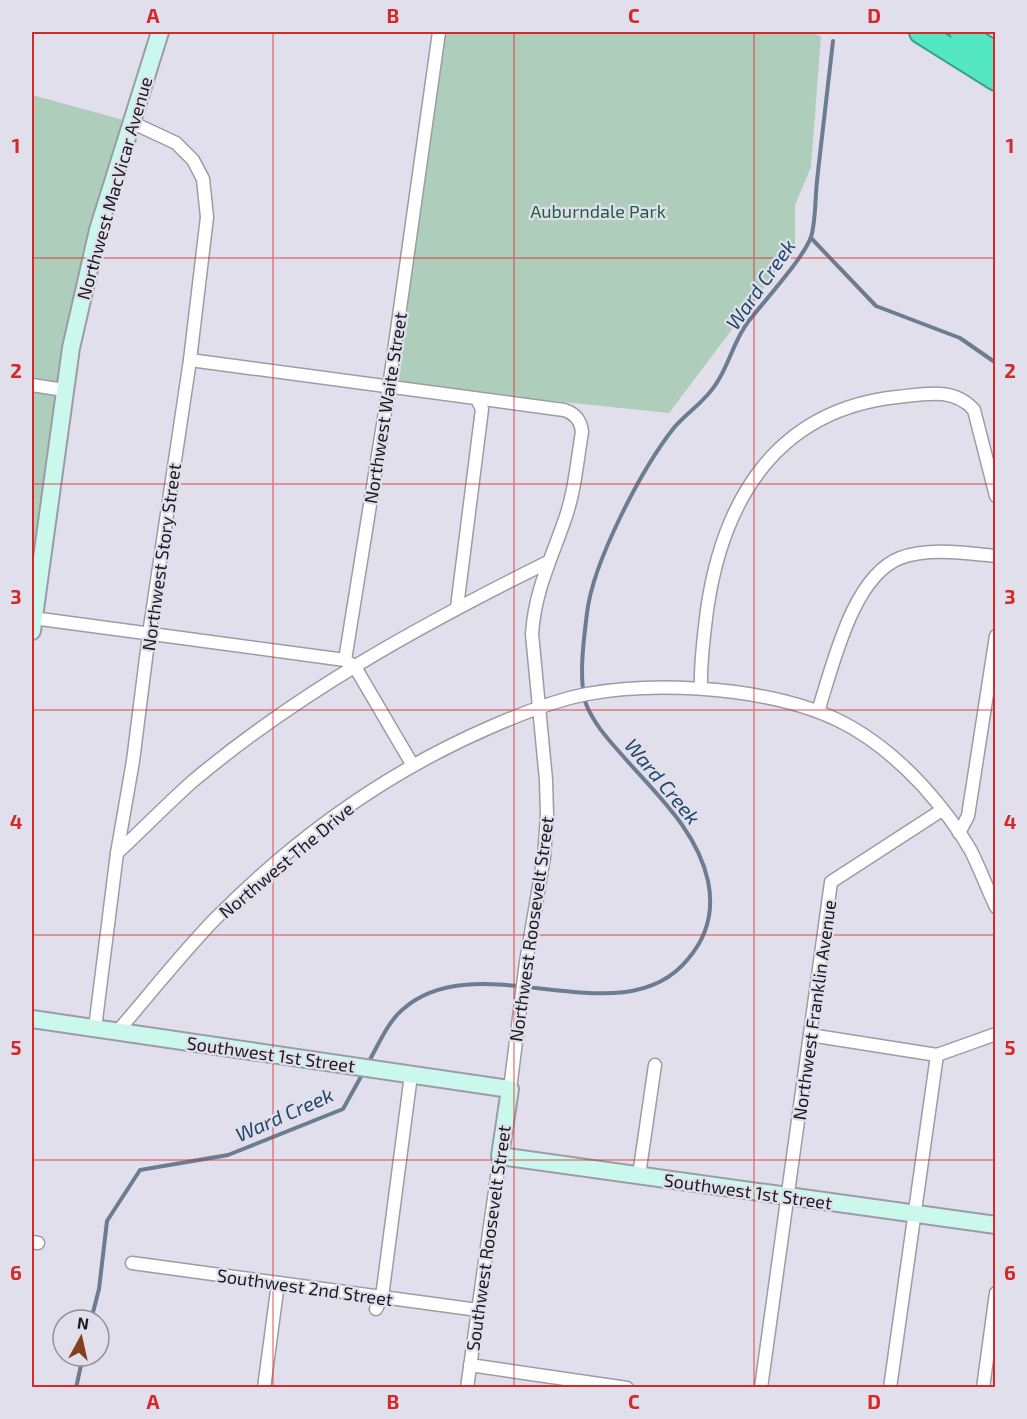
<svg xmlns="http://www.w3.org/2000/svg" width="1027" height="1419" viewBox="0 0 1027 1419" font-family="'Exo 2',sans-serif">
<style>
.green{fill:#afcdbb}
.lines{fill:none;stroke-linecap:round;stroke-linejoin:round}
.stream{stroke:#6c7d92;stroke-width:4}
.street-casing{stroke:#9d9ba6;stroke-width:15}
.secondary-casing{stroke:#9d9ba6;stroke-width:20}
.highway-casing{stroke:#3f9f89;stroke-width:26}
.street{stroke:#fff;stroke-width:12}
.secondary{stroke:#cbf8ed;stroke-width:16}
.highway{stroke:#53e7c2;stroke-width:22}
.grid{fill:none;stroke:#d62828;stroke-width:1.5;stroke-opacity:0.55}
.labels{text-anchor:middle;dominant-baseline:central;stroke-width:4.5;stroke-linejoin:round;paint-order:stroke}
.street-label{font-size:18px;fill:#1b1a1f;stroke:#e1dfeb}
.park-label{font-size:18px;fill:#225f42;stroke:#e1dfeb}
.water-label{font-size:20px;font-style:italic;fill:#1f466d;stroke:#e1dfeb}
.neatline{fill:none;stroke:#d62828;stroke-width:2}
.grid-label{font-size:20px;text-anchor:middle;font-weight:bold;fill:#d62828}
</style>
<rect width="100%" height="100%" fill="#e1dfeb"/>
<!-- green -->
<g class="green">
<polygon points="443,32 809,32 821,36 811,167 795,205 795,246 669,413 495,395 399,381 422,184"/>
<polygon points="32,95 131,122 64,390 32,623"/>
</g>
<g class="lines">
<!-- stream -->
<g class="stream">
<polyline points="811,238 876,306 960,338 996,363"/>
<path d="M368,1063C378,1046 387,1023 402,1010C477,941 622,1041 688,959C707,937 714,910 708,881C697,830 656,794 622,755C608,739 594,724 586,704C578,679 584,638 587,613C593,562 641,470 673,429C686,413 704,403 716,384C729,365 734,340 748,322C764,301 803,259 811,237C816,220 815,198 817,181C822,134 828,87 833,41"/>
<polyline points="91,1320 99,1289 107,1221 140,1170 228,1155 343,1109 363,1073"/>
<polyline points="76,1388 83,1356"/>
</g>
<defs>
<g id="street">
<path d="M190,360L564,410C575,413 581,421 582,432C577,461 575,491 565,519C551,560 535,590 532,634L546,780L547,816L544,857L526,962L510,1089"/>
<polyline points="32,385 64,390"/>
<polyline points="457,607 482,409 477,399"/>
<polyline points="33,618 345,660 355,667 412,764"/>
<polyline points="345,660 389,387 439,32"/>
<path d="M701,688C700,662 704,636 707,610C723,499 777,410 897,397C925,394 954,387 974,410L996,496"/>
<path d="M818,711C833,666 852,577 900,558C928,547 966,553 996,556"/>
<polyline points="959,833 968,816 996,636"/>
<path d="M117,853C142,830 167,804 193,781C300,691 423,624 548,562"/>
<polyline points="95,1028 117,853 133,761 149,634 190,360 207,217 203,179 193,160 176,143 131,122"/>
<path d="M117,1032C150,994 181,954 215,919C295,838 388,771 493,726C523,713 555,700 587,694C636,685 685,686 735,692C816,703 866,725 922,785C940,805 958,828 971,851C980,869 987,888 996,907"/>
<polyline points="810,1035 937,1055 996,1034"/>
<polyline points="639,1175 655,1065"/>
<polyline points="32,1242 38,1243"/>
<polyline points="132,1263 478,1310"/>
<polyline points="376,1309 382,1297 411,1075"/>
<polyline points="470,1365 627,1388"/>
<polyline points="264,1388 278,1283"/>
<polyline points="467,1388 500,1156"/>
<polyline points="761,1388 831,882 942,810"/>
<polyline points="890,1388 937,1055"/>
<polyline points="983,1388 996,1293"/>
</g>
<g id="secondary">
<polyline points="32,631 71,348 98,230 160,32"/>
<polyline points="32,1019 510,1089 500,1156 996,1225"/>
</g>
<g id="highway">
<polyline points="921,32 996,79"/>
<polyline points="961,32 996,54"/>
</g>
</defs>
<!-- street casing -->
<use href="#street" class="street-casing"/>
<!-- secondary casing -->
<use href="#secondary" class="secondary-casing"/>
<!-- highway casing -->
<use href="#highway" class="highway-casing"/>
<!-- street -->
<use href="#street" class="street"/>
<!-- secondary -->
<use href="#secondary" class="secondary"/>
<!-- highway -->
<use href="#highway" class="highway"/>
</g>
<!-- grid -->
<path class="grid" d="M273,32V1388M514,32V1388M754,32V1388M32,258H996M32,484H996M32,710H996M32,935H996M32,1160H996"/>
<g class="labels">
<!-- street labels -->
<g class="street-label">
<text transform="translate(114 188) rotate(-74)">Northwest MacVicar Avenue</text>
<text transform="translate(385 408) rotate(-81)">Northwest Waite Street</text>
<text transform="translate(161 557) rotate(-82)">Northwest Story Street</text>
<text transform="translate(286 860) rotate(-40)">Northwest The Drive</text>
<text transform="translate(531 929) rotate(-82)">Northwest Roosevelt Street</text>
<text transform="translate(814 1010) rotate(-82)">Northwest Franklin Avenue</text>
<text transform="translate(271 1054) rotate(8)">Southwest 1st Street</text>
<text transform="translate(748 1191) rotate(8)">Southwest 1st Street</text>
<text transform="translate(488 1238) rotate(-82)">Southwest Roosevelt Street</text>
<text transform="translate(305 1287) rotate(8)">Southwest 2nd Street</text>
</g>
<!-- park labels -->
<g class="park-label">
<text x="598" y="211">Auburndale Park</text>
</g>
<!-- water labels -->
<g class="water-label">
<text transform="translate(760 284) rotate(-55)">Ward Creek</text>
<text transform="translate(663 781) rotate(50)">Ward Creek</text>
<text transform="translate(284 1114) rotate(-24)">Ward Creek</text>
</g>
</g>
<!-- border -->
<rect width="1027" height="1419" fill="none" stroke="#e1dfeb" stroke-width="66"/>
<!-- north arrow -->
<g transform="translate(81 1338) rotate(8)"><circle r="28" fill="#e1dfeb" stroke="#929099" stroke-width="1.5"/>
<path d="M0-4.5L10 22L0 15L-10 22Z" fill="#863f1c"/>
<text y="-9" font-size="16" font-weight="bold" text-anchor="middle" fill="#1b1a1f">N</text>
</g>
<rect x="33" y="33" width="961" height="1353" class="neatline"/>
<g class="grid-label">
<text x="153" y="23">A</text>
<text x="393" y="23">B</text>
<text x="634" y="23">C</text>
<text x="874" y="23">D</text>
<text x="16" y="153">1</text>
<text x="1010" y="153">1</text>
<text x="16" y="378">2</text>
<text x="1010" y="378">2</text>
<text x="16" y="604">3</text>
<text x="1010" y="604">3</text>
<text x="16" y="829">4</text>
<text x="1010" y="829">4</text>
<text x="16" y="1055">5</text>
<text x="1010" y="1055">5</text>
<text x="16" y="1280">6</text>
<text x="1010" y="1280">6</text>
<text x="153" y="1409">A</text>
<text x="393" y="1409">B</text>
<text x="634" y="1409">C</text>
<text x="874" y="1409">D</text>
</g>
</svg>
